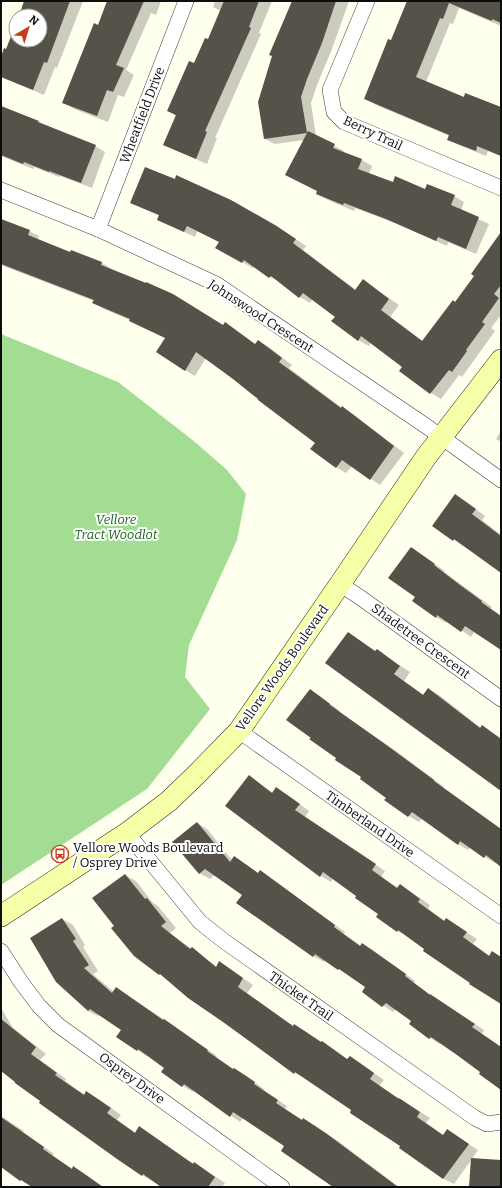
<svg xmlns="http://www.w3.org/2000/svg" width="502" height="1188" viewBox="0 0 502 1188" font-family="Bitter,serif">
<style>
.forest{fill:#a3dd93}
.shadow{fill:#0003}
.building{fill:#565149}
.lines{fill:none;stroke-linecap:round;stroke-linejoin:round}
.street-casing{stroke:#404040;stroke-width:16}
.secondary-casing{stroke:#2f2f2f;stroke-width:22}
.street{stroke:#fff;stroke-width:15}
.secondary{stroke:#f5ffa8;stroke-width:21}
.labels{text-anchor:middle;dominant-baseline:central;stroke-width:4;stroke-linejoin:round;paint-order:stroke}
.street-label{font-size:13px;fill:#0d0d0d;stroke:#fff}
.park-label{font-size:13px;font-style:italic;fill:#1a681c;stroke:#fff}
.poi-label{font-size:13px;fill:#0d0d0d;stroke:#fff;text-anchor:start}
</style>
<rect width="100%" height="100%" fill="#feffed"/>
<!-- forest -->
<polygon class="forest" points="1,334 118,382 195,442 227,470 246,494 237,540 189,645 185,677 210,709 147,789 1,885"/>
<!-- shadow -->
<g class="shadow">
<polygon points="26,1 83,1 57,68 55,67 44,95 1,77 1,59 7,50 16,26 16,40 40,40 40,16 20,16"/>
<polygon points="109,1 161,1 156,15 151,13 126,70 134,75 124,97 118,95 108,122 74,109 64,103"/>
<polygon points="215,1 272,1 259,33 261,34 215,138 217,138 207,164 175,150 165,145 176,116 169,111 208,40 221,11 213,7"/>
<polygon points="294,1 349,1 332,49 317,85 311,103 316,136 344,151 343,153 362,160 372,166 369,174 394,184 454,196 464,202 461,211 489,224 476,254 448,242 447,246 397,224 355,208 354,211 328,200 317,194 318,191 304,140 275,144 265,139"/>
<polygon points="408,1 501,1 501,26 459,8 453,24 450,23 426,82 464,98 501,108 501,156 488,151 486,156 459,145 448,139 450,136 376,105 366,99 391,42"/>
<polygon points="1,106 95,146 105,152 92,188 60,176 59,177 34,167 33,169 1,156"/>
<polygon points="131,203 275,225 306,246 303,250 356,290 363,280 399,305 390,317 423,341 456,303 476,276 501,234 501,315 491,328 495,331 462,377 459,375 441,399 431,393 400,371 404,366 371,342 369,346 358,340 336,316 313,299 310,303 300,297 281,282 270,277 254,266 253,268 217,248 220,242 197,231 195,237 169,225 158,220 160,216"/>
<polygon points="1,219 29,231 39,236 38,240 71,253 72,251 102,263 112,269 112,270 256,345 259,341 269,347 292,365 289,368 342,408 353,414 404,453 380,485 352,466 346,473 336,467 317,442 206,358 195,376 185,370 166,338 130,320 104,309 94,303 94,301 1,265"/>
<polygon points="501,431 501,442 496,439"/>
<polygon points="465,501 485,516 482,520 501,535 501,571 454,540"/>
<polygon points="411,548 445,571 444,572 492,607 491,609 501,616 501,649 475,631 471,637 448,621 446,623 436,617 416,597"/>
<polygon points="377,651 410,672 404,681 424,695 428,689 439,695 481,728 482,726 501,738 501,789 326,663 376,652"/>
<polygon points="310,690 320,696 340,711 339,712 396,751 444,787 443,788 501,829 501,865 496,861 495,863 485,857 471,847 468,850 458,844 422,818 419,822 409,816 386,800 387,798 312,737"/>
<polygon points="249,777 273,793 286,794 309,811 305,817 385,871 381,877 398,888 400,886 410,891 430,905 428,909 445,921 446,919 477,939 473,944 490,956 492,952 501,957 501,1004 425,950 426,949 408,936 397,931 358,896 333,878 331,882 321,876"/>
<polygon points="197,823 207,829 232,860 234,857 259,874 270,878 345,932 344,934 361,946 362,944 373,950 415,981 414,983 431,995 484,1030 482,1034 500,1046 501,1044 501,1088 482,1071 441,1042 440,1044 430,1038 412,1021 396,1009 393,1012 363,992 367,987 325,959 324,962 313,956 243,895 215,875 210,879 199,873"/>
<polygon points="125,875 136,881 153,903 157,905 176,928 170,933 217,967 230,969 253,985 247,993 294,1027 295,1025 305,1031 348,1060 350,1057 360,1063 384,1080 379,1086 430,1118 426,1123 444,1136 447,1130 478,1150 472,1159 501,1161 501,1187 470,1187 472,1159 454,1184 444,1179 353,1110 305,1078 295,1073 160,974 115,926"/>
<polygon points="62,919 73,925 85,945 83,947 98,971 93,974 114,992 116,988 174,1026 217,1056 216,1058 234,1070 235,1069 245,1075 264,1089 263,1090 287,1106 285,1109 303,1121 314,1125 338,1141 399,1187 334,1187 286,1146 243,1118 240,1122 194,1090 193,1092 183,1086 166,1067 148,1055 147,1056 137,1050 122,1030 100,1015 98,1016 88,1011"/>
<polygon points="1,1008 13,1028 46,1054 40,1060 66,1079 65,1081 85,1095 87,1092 97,1098 121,1115 117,1120 136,1133 150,1134 194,1164 194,1163 204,1169 225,1183 222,1187 163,1187 153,1180 152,1181 142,1175 41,1101 1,1069"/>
<polygon points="1,1116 24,1131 23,1132 54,1154 52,1156 72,1169 74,1167 84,1173 103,1187 33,1187 1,1166"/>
</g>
<!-- building -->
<g class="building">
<polygon points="24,1 70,1 47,63 44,62 33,90 1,77 1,57 4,48 6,49 16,24 16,40 40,40 40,16 19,16"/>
<polygon points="107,1 144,1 116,65 124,68 113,92 107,90 97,116 62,103 94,23 98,25"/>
<polygon points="224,1 259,1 249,27 251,28 205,131 207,132 196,159 163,145 176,115 167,111 189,61 194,63 205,38 208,39"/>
<polygon points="292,1 336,1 322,43 307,79 301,97 307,133 264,139 258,102 272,56 269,55"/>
<polygon points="407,1 501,1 501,23 492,19 492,21 449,3 443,19 440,18 416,77 464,97 465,93 501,107 501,156 477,146 476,151 447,140 449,135 364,99 388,39 391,40"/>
<polygon points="1,106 39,121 38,122 96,145 81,183 49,171 49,172 24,162 23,164 1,155"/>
<polygon points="308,131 335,144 333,148 362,159 358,169 393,182 395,176 425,189 427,184 455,195 451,205 479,217 466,249 438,237 436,241 386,219 344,203 343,205 316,194 317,191 285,175"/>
<polygon points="145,167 175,179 176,175 231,200 275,225 296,239 293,243 355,290 363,279 389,299 381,310 422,341 453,300 455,302 474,276 471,274 501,232 501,285 494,294 499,298 482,322 485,324 466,350 467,351 452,372 449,370 430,394 399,371 402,367 361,336 358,341 331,321 335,317 303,293 299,298 271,276 269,278 244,260 242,263 215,248 219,242 187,226 184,232 157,220 159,215 130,203"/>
<polygon points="1,219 30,230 28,235 70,252 71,250 102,262 101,265 146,283 146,282 173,294 223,325 225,322 255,344 258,340 282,358 279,362 341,408 342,406 394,446 370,480 342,460 336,468 310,449 315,443 258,400 258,399 233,379 196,352 185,371 156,352 165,338 129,321 130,319 92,303 94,300 1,264"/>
<polygon points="455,494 476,509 472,514 501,536 501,573 454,539 453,541 432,526"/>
<polygon points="411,547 435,564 434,565 460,585 482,601 481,602 501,616 501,650 465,626 461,632 437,615 436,618 412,601 415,597 388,578"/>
<polygon points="348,632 375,651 377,649 400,666 394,674 423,695 428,688 480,728 482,725 501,739 501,791 325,663"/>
<polygon points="310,689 330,704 330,705 385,744 434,780 434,781 501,829 501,867 486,855 484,858 460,841 458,845 412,812 408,817 384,800 386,798 360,779 361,777 335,760 336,758 309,739 311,738 286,720"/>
<polygon points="249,775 272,793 276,787 300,804 295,810 376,864 372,870 397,888 400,884 420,899 418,902 444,921 446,918 467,932 463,937 489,956 492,951 501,957 501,1004 469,984 470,983 423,951 424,949 398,930 397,932 376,917 378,914 355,898 356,896 323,872 320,877 225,806"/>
<polygon points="197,822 230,862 234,856 258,873 260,870 335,925 334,927 360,946 362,943 406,974 405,976 430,995 430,994 475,1024 472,1027 501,1047 501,1090 479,1074 480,1072 457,1055 431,1037 429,1039 409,1024 411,1021 386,1003 382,1007 362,992 365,987 339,969 338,970 315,954 313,957 236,903 242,895 205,869 199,874 172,842"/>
<polygon points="125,874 145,899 147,898 166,922 161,926 190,949 192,947 216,967 219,961 243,978 238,987 293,1026 294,1024 321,1042 322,1041 347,1059 350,1056 374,1073 370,1079 399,1099 399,1098 420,1112 417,1117 443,1135 447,1129 469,1144 443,1179 399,1148 400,1146 350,1113 351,1110 295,1072 294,1074 271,1057 223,1022 188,998 160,974 159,975 134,956 111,928 114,926 92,898"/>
<polygon points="62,918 76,939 73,941 89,965 84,968 112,993 116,987 163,1020 164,1019 208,1050 207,1051 233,1069 234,1068 255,1082 254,1084 278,1100 276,1103 302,1120 303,1118 327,1134 398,1187 333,1187 281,1151 284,1146 233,1112 230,1117 184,1084 182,1087 161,1072 164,1068 138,1049 137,1051 116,1037 121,1030 90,1009 88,1011 56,982 30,938"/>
<polygon points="1,1019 36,1047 31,1054 57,1073 55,1075 84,1095 86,1091 111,1108 107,1113 135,1133 139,1126 193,1164 194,1162 215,1177 208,1187 161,1187 143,1174 142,1176 117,1159 39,1103 40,1101 15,1083 15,1082 1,1071"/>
<polygon points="1,1117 44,1147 43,1149 72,1169 73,1166 103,1187 32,1187 21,1180 20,1181 1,1167"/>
<polygon points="471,1158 501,1160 501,1187 469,1187"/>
</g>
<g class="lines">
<defs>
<g id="street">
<polyline points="367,1 330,90 334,112 344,122 501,188"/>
<polyline points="1,190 98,229 216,284 426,426 501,480"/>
<polyline points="98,229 186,1"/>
<polyline points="340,584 361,598 501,699"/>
<polyline points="239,731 501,916"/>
<polyline points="127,833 200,922 224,941 475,1118 487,1124 501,1122"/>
<polyline points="1,951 21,982 39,1006 58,1025 282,1187"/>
</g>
<polyline id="secondary" points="1,916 127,833 169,801 196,775 239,731 340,584 426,457 501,360"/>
</defs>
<!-- street casing -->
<use href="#street" class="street-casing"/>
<!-- secondary casing -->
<use href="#secondary" class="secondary-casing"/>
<!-- street -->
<use href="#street" class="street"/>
<!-- secondary -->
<use href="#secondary" class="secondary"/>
</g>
<!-- icons -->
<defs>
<symbol id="bus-ring" viewBox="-11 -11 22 22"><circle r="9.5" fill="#fff" stroke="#c43c1e" stroke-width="1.5"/><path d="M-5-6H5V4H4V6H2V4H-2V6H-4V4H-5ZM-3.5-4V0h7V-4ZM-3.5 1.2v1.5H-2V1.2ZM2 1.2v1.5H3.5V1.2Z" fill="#c43c1e"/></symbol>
</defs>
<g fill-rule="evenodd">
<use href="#bus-ring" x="50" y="844" width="20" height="20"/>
</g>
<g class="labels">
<!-- street labels -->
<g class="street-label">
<text transform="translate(142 115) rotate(-69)">Wheatfield Drive</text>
<text transform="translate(373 133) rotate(25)">Berry Trail</text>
<text transform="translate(261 316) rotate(33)">Johnswood Crescent</text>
<text transform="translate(421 641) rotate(36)">Shadetree Crescent</text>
<text transform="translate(282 668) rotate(-55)">Vellore Woods Boulevard</text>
<text transform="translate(370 824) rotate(35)">Timberland Drive</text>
<text transform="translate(301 996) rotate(35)">Thicket Trail</text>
<text transform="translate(132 1078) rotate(36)">Osprey Drive</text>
</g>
<!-- park labels -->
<g class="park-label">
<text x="116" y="519">Vellore<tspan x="116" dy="15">Tract Woodlot</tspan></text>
</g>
<!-- poi labels -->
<g class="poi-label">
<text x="73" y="847">Vellore Woods Boulevard<tspan x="73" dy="15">/ Osprey Drive</tspan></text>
</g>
</g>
<!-- border -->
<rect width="502" height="1188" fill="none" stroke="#0d0d0d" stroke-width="4"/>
<!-- north arrow -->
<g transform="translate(28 28) rotate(38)"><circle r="19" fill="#ffffff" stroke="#9e9e9e"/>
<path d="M0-3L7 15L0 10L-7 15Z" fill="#c43c1e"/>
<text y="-6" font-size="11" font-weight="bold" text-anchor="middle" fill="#0d0d0d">N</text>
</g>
</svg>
